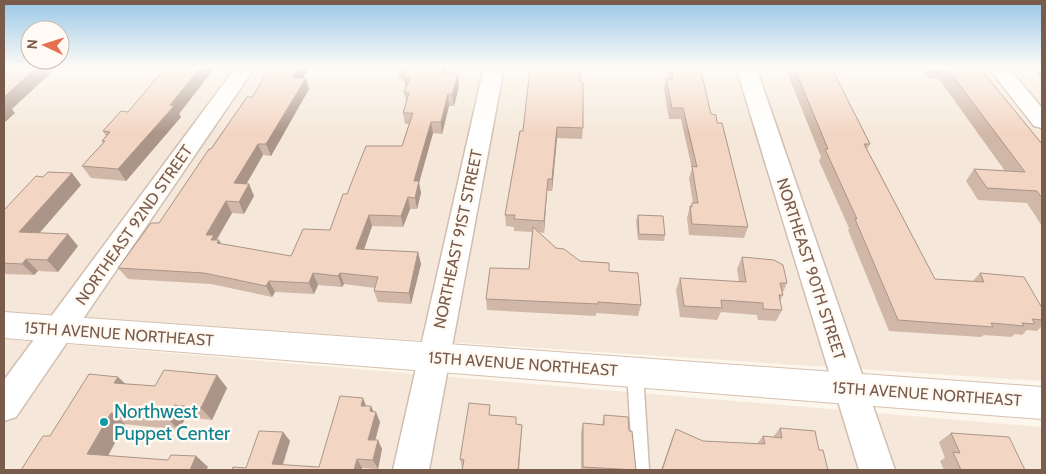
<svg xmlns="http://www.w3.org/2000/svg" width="1046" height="474" viewBox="0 0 1046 474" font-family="Cabin,sans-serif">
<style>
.residential{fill:#f5e8da}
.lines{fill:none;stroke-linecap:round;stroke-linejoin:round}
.lane-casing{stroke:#d1beb0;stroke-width:3}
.street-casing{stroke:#d1beb0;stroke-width:3}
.secondary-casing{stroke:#d6c0b0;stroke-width:2}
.lane{fill:#fff;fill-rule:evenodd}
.street{fill:#fff;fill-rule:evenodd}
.secondary{fill:#fff;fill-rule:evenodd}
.wall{fill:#d1b7a8}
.shaded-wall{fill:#aa9588}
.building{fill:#f3d5c3;stroke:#aa9588}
.culture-dot{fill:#0f9aa8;stroke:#fffaf3;stroke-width:2}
.labels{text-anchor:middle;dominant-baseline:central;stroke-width:5;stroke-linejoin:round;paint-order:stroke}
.street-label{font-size:16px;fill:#7a5c4d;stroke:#fffaf3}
.near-culture-label{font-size:19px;fill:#0d838f;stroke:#fffaf3;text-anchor:start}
</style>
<rect width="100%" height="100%" fill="#fdf6ec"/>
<!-- residential -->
<g class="residential">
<polygon points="4,67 1042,67 1042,381 4,313"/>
<polygon points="4,339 1042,427 1042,470 4,470"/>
</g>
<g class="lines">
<defs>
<polygon id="lane" points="635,365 640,367 643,372 649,470 633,470 627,372 630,367"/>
<g id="street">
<polygon points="236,67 255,67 16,417 4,421 4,380"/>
<polygon points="484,67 504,67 429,470 393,470"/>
<polygon points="736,67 756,67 895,470 859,470"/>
<polygon points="988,67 1008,67 1042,108 1042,128 1034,126"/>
</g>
<polygon id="secondary" points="4,312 1042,387 1042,419 4,338"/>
</defs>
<!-- lane casing -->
<use href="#lane" class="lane-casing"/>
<!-- street casing -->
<use href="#street" class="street-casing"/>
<!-- secondary casing -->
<use href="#secondary" class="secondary-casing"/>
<!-- lane -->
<use href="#lane" class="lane"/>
<!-- street -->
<use href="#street" class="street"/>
<!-- secondary -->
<use href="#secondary" class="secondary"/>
</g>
<!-- wall -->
<g class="wall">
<polygon points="166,67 215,67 179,114 181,117 126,181 91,178 82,166 103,143 102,141 106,136 103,131 128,112"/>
<polygon points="271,67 309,67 303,78 306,78 309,89 271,156 263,155 246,184 249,184 254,196 244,214 232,213 217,240 221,244 291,256 330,230 347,194 402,146 409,124 405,124 403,113 406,102 404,92 406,89 404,80 399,79 398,67 445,74 459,86 454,106 449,106 442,134 433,133 419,183 421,193 417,209 410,209 403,227 372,226 364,250 418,252 421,264 411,304 378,302 374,291 375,288 344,284 342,287 318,285 314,294 275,292 272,297 211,284 128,279 118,268 159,223 211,149 252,97"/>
<polygon points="668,67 700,67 711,114 717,123 748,227 744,238 689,235 687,218 690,206 691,207 692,203 693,203 689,178 692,169 681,119 669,119 664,90 666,79 669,79"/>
<polygon points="785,67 831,67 870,144 867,149 935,279 973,281 980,273 1042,308 1042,326 1037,331 1027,330 1022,335 1015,334 1011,337 984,335 981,337 889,331 848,230 849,228 819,161 821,157"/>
<polygon points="919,67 979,67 1042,144 1042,226 1027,203 978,200 966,181 974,169 1005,171 939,79 927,78"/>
<polygon points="1031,67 1042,67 1042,80"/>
<polygon points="580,82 583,128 582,139 557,138 552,191 547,191 544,233 538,232 556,248 580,261 609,271 641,305 638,316 596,313 596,316 487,310 486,299 529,269 532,232 514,231 514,227 506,226 505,215 523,131"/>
<polygon points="72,173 81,185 39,233 78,246 58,272 38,271 34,275 4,274 4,210 43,177"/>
<polygon points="638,215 665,235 664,241 638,240 636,221"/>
<polygon points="742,257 787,283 783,292 783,295 780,301 782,310 776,321 758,320 757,315 721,312 717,320 680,317 676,290 680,278 739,282 737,269"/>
<polygon points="217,375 227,388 212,420 186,417 179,430 125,424 108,456 168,460 196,456 208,467 206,470 21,470 50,436 126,384 155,386"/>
<polygon points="367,406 374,412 380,422 375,440 382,449 378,469 362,468 246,468 283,432 290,441 283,465 319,467"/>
<polygon points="491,415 516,417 516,424 522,425 522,434 462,468 460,459"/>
<polygon points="604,415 629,431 636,470 581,470 581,433 583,423 602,425"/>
<polygon points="780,428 819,450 828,470 661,470 672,438 676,429 703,441 757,444 763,436 773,437"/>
<polygon points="951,433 1025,470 944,470 940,461 945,458 939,442"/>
</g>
<!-- shaded-wall -->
<g class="shaded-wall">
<polygon points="37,67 54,67 55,69 12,109 15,113 4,123 4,97"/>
<polygon points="201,67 215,67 179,114 181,117 126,181 118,169"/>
<polygon points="299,67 309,67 297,89 293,78"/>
<polygon points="443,67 447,67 442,85 441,73"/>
<polygon points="458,74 459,86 454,106 452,95"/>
<polygon points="306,78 309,89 271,156 266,144"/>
<polygon points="448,94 449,106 442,134 441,122"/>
<polygon points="431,122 433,133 419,183 421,193 417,209 415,198 414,181"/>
<polygon points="557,127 557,138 552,191 552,179"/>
<polygon points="258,144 263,155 240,195 234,183"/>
<polygon points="72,173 81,185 30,244 19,232"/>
<polygon points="548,179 547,191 544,233 544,221"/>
<polygon points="249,184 254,196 244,214 239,202"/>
<polygon points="408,197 410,209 403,227 401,216"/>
<polygon points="226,201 232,213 216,240 219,240 226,252 206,235"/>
<polygon points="369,215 372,226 360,261 356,249"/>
<polygon points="68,234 78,246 58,272 47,260"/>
<polygon points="418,252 421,264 411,304 409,293"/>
<polygon points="26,259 38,271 34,275 22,264"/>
<polygon points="313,273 318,285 314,294 309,283"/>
<polygon points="340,273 344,284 342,287 338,276"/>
<polygon points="269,281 275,292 272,297 266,286"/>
<polygon points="217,375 227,388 212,420 201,408"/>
<polygon points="118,377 131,389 114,383"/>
<polygon points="363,398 367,408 361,406"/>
<polygon points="174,405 186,417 179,430 167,418"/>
<polygon points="371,406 375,415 376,412 380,422 373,449 368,440 370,411"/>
<polygon points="111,413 125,424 103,465 87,454"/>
<polygon points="522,425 519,470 518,470"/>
<polygon points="283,432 290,441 281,470 272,464"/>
<polygon points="378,440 382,449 378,469 373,460"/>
<polygon points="196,456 208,467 206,470 190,470"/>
<polygon points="357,459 362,468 362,470 354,470"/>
</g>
<!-- building -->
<g class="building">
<polygon points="6,67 37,67 4,97 4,69"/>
<polygon points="166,67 201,67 170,105 174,106 118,169 82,166 105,141 102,141 110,132 103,131 121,111 128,112"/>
<polygon points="271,67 299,67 293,78 306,78 266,144 258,144 234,183 249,184 239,202 226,201 206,235 214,235 211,240 219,240 217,243 291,256 303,229 330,230 343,194 347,194 366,146 402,146 413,113 403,113 409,93 404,92 410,78 403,77 407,68 397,68 398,67 443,67 441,73 458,74 452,95 448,94 441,122 431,122 414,181 419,181 415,198 408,197 401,216 369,215 356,249 418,252 409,293 374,291 378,277 340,273 338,276 313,273 309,283 269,281 266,286 204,273 118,268 151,223 159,223 209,149 211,149 247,97 252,97"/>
<polygon points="530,67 580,67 580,82 583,82 583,128 557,127 552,179 548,179 544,221 514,219 515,215 505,215 520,131 523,131"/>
<polygon points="672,67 700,67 711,114 716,115 717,123 722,123 748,227 692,224 690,206 692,207 692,203 698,203 692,166 697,167 683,108 672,108 666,79 673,79"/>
<polygon points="794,67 831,67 870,144 864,144 935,279 984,282 980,273 1024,277 1042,308 1042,320 1032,319 1035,324 1022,323 1024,326 991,323 993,327 898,320 855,219 857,219 825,149 828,149"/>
<polygon points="945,67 979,67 1042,144 1042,198 1037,191 987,188 974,169 1025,172 946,67"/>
<polygon points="48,172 72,173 19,232 68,234 47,260 26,259 22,264 4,263 4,210 36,176 43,177"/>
<polygon points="638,215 663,216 665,235 639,234"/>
<polygon points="533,227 556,248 564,249 580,261 609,263 609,271 638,273 641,305 598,302 598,304 486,299 490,268 529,269"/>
<polygon points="742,257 774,260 783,265 787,283 780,283 783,295 779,295 782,310 763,309 763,303 721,300 722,308 684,306 680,278 746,282"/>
<polygon points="164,370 217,375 201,408 174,405 167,418 111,413 87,454 168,460 171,455 196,456 190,470 21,470 43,436 50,436 89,374 118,377 114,383 155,386"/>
<polygon points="340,396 363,398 361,406 371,406 370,411 376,412 368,440 378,440 373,460 357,459 354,470 232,470 233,467 246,468 259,431 283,432 272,464 319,467"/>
<polygon points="469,403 490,405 489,415 516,417 516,424 522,425 518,470 462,470 464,460 460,459"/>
<polygon points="604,415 628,417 629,431 632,431 636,470 583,467 583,423 604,425"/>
<polygon points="780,428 815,431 819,450 823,450 828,470 662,470 676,429 703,441 765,444 763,436 782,438"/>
<polygon points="951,433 1009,437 1025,470 961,470 953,452 960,453"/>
</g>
<!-- sky -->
<linearGradient id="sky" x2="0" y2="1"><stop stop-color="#97c7e8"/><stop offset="0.5" stop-color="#fefbf6"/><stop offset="1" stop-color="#fefbf6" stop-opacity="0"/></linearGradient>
<rect width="1046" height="134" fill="url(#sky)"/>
<!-- markers -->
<circle class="culture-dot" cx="104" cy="422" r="5"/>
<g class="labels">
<!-- street labels -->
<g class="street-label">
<text transform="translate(134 225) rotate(-55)">NORTHEAST 92ND STREET</text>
<text transform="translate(458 239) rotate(-78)">NORTHEAST 91ST STREET</text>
<text transform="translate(811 269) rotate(72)">NORTHEAST 90TH STREET</text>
<text transform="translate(119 334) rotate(4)">15TH AVENUE NORTHEAST</text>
<text transform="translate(523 364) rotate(4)">15TH AVENUE NORTHEAST</text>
<text transform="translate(927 394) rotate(4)">15TH AVENUE NORTHEAST</text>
</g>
<!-- near-culture labels -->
<g class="near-culture-label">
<text x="114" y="411">Northwest<tspan x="114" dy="22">Puppet Center</tspan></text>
</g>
</g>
<!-- border -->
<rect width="1046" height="474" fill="none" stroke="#7a5c4d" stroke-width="10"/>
<!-- north arrow -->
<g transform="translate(45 45) rotate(274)"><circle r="24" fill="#fffaf3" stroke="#cabbb1"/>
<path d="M0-4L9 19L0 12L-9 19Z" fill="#e76f51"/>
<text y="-8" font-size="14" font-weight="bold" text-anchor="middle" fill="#7a5c4d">N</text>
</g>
</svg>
